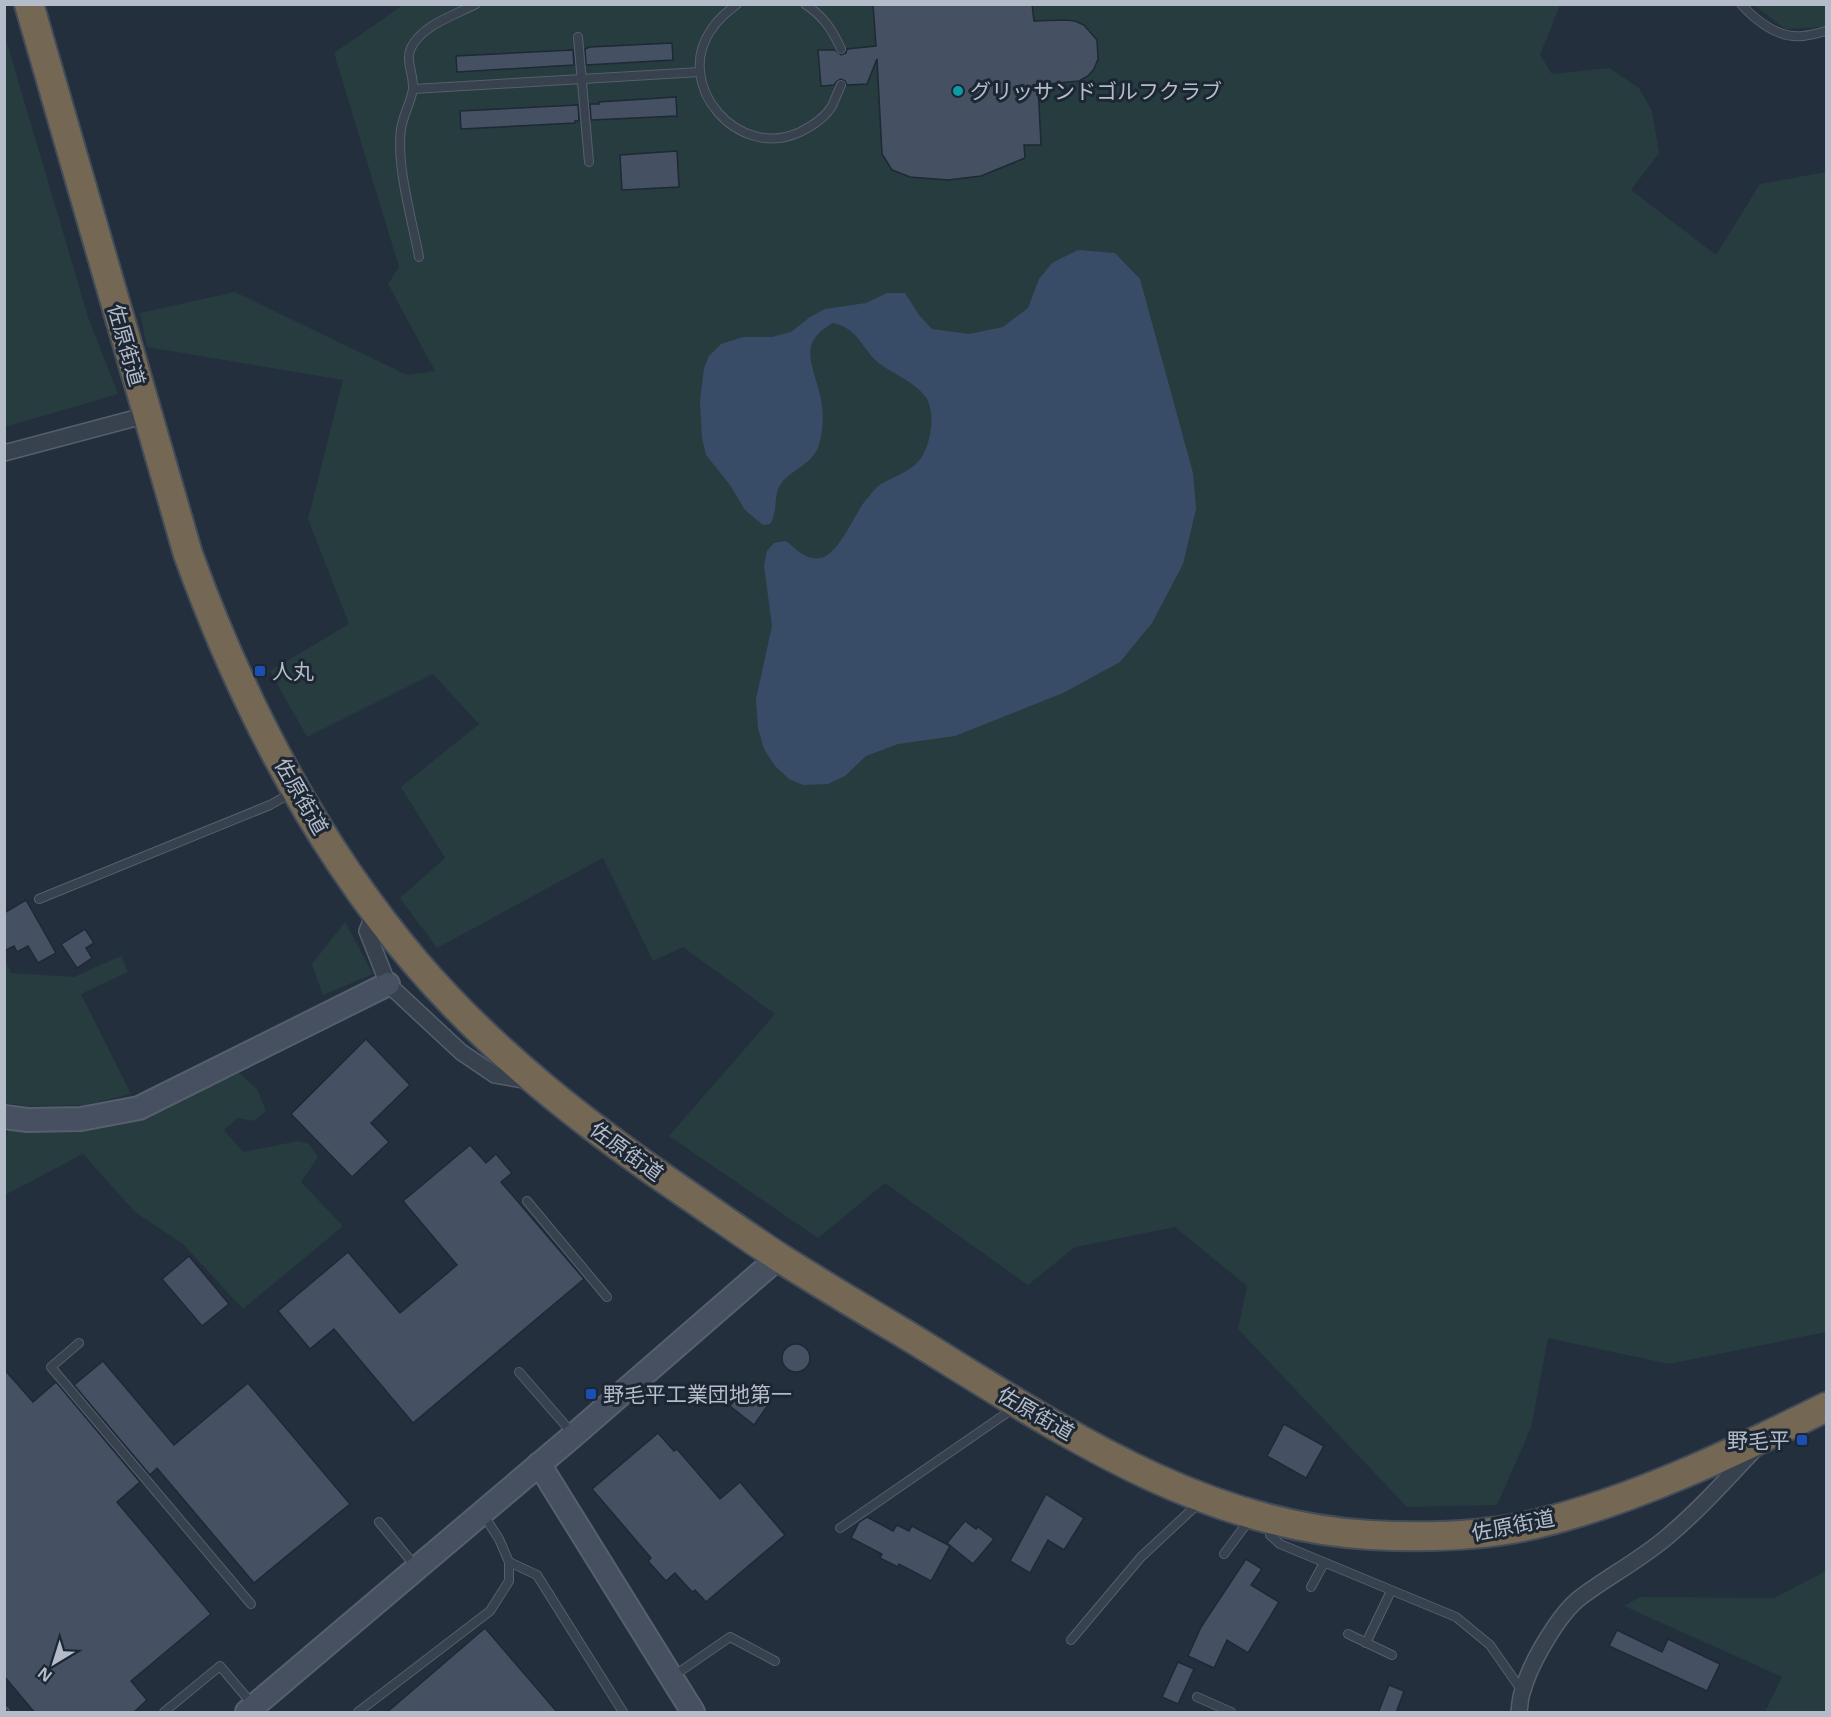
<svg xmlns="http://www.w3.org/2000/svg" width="1831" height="1717" viewBox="0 0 1831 1717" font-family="'Noto Sans','Noto Sans JP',sans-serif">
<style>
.green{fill:#263c3f}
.water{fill:#394c67}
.building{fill:#455162;stroke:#1f2835;stroke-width:1.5}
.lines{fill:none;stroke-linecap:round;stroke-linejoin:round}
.lane-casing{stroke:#565f6c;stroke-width:10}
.street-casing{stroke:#565f6c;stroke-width:18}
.secondary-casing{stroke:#565f6c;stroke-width:26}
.highway-casing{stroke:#434c59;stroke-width:32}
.lane{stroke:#38414e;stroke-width:8}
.street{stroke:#38414e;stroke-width:15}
.secondary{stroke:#465061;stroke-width:22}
.highway{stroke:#746855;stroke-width:28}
.culture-dot{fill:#0f9aa8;stroke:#1d2633;stroke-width:2}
.transit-dot{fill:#1a4fb4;stroke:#1d2633;stroke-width:2}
.labels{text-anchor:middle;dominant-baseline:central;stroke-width:6;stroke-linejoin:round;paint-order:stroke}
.poi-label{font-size:21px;fill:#b4bcc9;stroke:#1d2633;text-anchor:start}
.street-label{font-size:21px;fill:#b4bcc9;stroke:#1d2633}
</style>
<rect width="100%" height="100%" fill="#242f3e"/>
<!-- green -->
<g class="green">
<polygon points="403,5 1560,5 1540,55 1552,74 1609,68 1639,88 1652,111 1659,153 1631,190 1716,255 1760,184 1826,172 1826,1332 1669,1364 1548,1338 1531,1428 1497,1505 1407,1507 1238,1329 1247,1286 1175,1227 1075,1247 1028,1285 885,1183 818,1238 669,1136 775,1014 683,947 653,961 603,858 437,948 400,898 445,858 401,787 479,724 433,674 307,737 270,671 349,624 308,519 343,380 147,347 140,313 235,292 407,375 435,371 388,284 399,267 334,53"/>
<polygon points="1754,5 1826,5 1826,27 1785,29"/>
<polygon points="4,33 89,320 118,394 5,427"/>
<polygon points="345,922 373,974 323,995 312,964"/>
<polygon points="121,956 128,972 81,994 131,1094 85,1105 28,1106 5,1103 5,961 11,973 74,977"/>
<polygon points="239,1073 257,1089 266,1111 254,1121 238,1118 224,1130 243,1152 298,1141 309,1144 318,1157 301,1182 343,1226 243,1309 183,1244 135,1212 83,1154 5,1195 5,1138 10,1128 141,1118"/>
<polygon points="1826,1571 1826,1712 1765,1712 1782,1677 1624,1606 1640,1597 1774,1598"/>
</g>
<!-- water -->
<path class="water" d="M1078,250L1115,253L1140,279L1193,473L1196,509L1183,564L1152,623L1120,662L1063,693L955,736L898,744L866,756L845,776L828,784L803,785L789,779L775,766L764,749L758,728L756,699L772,626L764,566L767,551L774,543L786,541C796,549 807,561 821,558C839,554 854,515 865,501C869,497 873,491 877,487C889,478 905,474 916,464C931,451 937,411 925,396C914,382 894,374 880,364C861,349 860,329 833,323C799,342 811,360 819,391C824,409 824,427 819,445C813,463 794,469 783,481C772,493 779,510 770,524L763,525L745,510L730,485L706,455L702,438L700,401L704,368L709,356L721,344L743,337H772L791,332L810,317L825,309L866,303L887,293H905L919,315L932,329L969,334L1003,327L1028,308L1039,279L1052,263Z"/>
<!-- building -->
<g class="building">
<polygon points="873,4 1032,4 1034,21 1065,20 1075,21 1084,25 1097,40 1098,59 1094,69 1088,76 1079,81 1038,85 1041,145 1024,145 1025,158 981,176 948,180 910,177 892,170 882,154 877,59 867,84 847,85 845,81 841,79 837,81 834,85 821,86 818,50 835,50 841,55 846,53 847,49 876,46"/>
<polygon points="672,43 673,60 586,65 585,49 590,47"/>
<polygon points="573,50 574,65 457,72 456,56"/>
<polygon points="676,97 677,116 591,120 590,104 599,104 599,102"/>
<polygon points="578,105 579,121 575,121 575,123 461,129 460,111"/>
<polygon points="677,151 679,187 622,190 620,155"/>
<polygon points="26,900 56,953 38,963 28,946 17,952 14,946 4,951 4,913"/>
<polygon points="85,929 94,943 86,948 92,958 77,968 61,944"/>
<polygon points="366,1039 410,1085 371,1123 389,1142 352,1177 291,1114"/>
<polygon points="470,1145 486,1163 496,1154 512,1173 501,1182 584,1279 413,1423 334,1329 310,1349 278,1311 348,1252 400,1313 457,1265 403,1201"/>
<polygon points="189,1256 229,1304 202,1326 162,1279"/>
<circle cx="796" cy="1358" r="14"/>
<polygon points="103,1361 174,1445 248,1383 350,1504 254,1583 157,1468 150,1475 74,1385"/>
<polygon points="4,1369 33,1402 56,1382 140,1482 117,1502 211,1614 131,1681 147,1700 133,1713 35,1713 4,1676"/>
<polygon points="745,1387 768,1405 754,1425 730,1406"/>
<polygon points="1284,1424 1324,1446 1306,1478 1267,1456"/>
<polygon points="658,1433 674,1451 677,1449 720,1499 740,1482 785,1535 706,1602 695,1590 692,1592 675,1573 666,1581 648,1561 651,1558 592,1489"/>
<polygon points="1046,1494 1084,1518 1064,1550 1048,1540 1030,1573 1010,1561"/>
<polygon points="867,1517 893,1531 897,1525 909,1531 912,1526 950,1546 931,1581 899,1564 898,1567 880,1558 882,1554 851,1538 859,1522"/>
<polygon points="965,1521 976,1529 978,1527 994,1539 973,1564 947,1543"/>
<polygon points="1246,1559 1262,1569 1251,1585 1279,1602 1248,1653 1227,1640 1214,1668 1188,1656 1201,1627"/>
<polygon points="485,1628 558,1713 386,1713"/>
<polygon points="1617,1630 1662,1652 1668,1639 1720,1664 1707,1691 1609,1646"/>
<polygon points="1178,1662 1194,1669 1178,1704 1162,1697"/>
<polygon points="1389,1685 1404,1691 1396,1713 1378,1713"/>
</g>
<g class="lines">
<defs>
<g id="lane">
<path d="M737,4C727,12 718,19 711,30C673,85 738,161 800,132C812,126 825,118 832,106C835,99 838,92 841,85"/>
<path d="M805,4C823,16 832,29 841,49"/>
<path d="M1741,4C1756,21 1779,39 1803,36C1811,35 1819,33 1826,31"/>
<polyline points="578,37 589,162"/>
<polyline points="413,89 700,72"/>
<path d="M419,257C412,219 396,166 401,129C403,115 411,102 413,89C414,75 405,60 411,48C422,25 455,15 476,4"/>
<polyline points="39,899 270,805 293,792"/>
<polyline points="527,1201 607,1297"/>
<polyline points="79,1343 51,1367 251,1604"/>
<polyline points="519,1372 573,1434"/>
<polyline points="379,1522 416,1567"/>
<polyline points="1272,1523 1270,1535 1280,1544 1456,1617 1490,1645 1522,1691"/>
<polyline points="840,1528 1014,1408"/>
<polyline points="1224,1554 1250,1519"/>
<polyline points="509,1562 537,1575 623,1712"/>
<polyline points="1311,1587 1324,1563"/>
<polyline points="1348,1634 1392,1655"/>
<polyline points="1071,1640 1141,1557 1200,1502"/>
<polyline points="1366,1643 1391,1591"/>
<polyline points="672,1677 730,1637 775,1661"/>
<polyline points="1197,1697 1231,1712"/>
<polyline points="4,1711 5,1712"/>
<polyline points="164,1712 220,1666 253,1705"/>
<polyline points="358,1712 490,1611 509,1581 509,1562 499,1539 483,1514"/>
</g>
<g id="street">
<polyline points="4,453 147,415"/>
<polyline points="375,911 367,931 388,984 461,1052 495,1075 529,1081"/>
<path d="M1519,1712C1520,1705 1520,1697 1523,1690C1530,1664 1559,1613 1581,1597C1609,1576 1640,1560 1667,1537C1699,1510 1727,1479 1755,1449"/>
</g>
<g id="secondary">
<polyline points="4,1117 28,1120 81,1119 139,1108 388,984"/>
<polyline points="539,1464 693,1712"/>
<polyline points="247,1712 574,1435 779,1257"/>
</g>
<path id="highway" d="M29,4L188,554C241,700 315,844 416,963C494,1054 587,1126 685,1193C717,1215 748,1237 780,1258C821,1284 863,1309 905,1334C1051,1423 1194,1525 1370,1535C1425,1538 1482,1537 1536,1524C1633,1501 1737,1451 1826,1407"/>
</defs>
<!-- lane casing -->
<use href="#lane" class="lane-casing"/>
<!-- street casing -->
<use href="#street" class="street-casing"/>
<!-- secondary casing -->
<use href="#secondary" class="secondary-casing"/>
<!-- highway casing -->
<use href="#highway" class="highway-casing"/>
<!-- lane -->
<use href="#lane" class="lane"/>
<!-- street -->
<use href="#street" class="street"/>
<!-- secondary -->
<use href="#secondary" class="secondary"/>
<!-- highway -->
<use href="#highway" class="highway"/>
</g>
<!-- markers -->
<circle class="culture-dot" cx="958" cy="91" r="6"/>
<g class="transit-dot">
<rect x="254" y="665" width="12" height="12" rx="3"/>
<rect x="585" y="1388" width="12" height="12" rx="3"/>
<rect x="1796" y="1434" width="12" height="12" rx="3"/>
</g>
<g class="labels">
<!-- poi labels -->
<g class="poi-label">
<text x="970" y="91">グリッサンドゴルフクラブ</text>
<text x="272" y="671">人丸</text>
<text x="603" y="1394">野毛平工業団地第一</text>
<text x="1790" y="1440" text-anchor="end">野毛平</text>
</g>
<!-- street labels -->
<g class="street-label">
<text transform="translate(127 345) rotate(74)">佐原街道</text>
<text transform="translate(302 796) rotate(60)">佐原街道</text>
<text transform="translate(627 1151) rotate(36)">佐原街道</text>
<text transform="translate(1036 1413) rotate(30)">佐原街道</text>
<text transform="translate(1513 1525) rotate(-11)">佐原街道</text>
</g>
</g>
<!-- border -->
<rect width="1831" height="1717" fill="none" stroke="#b4bcc9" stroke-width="12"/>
<!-- north arrow -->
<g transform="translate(54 1663) rotate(218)" stroke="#1d2633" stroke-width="4.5" paint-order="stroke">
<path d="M0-4.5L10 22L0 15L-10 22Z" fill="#b4bcc9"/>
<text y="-9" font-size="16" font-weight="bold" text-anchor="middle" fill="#b4bcc9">N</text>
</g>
</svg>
